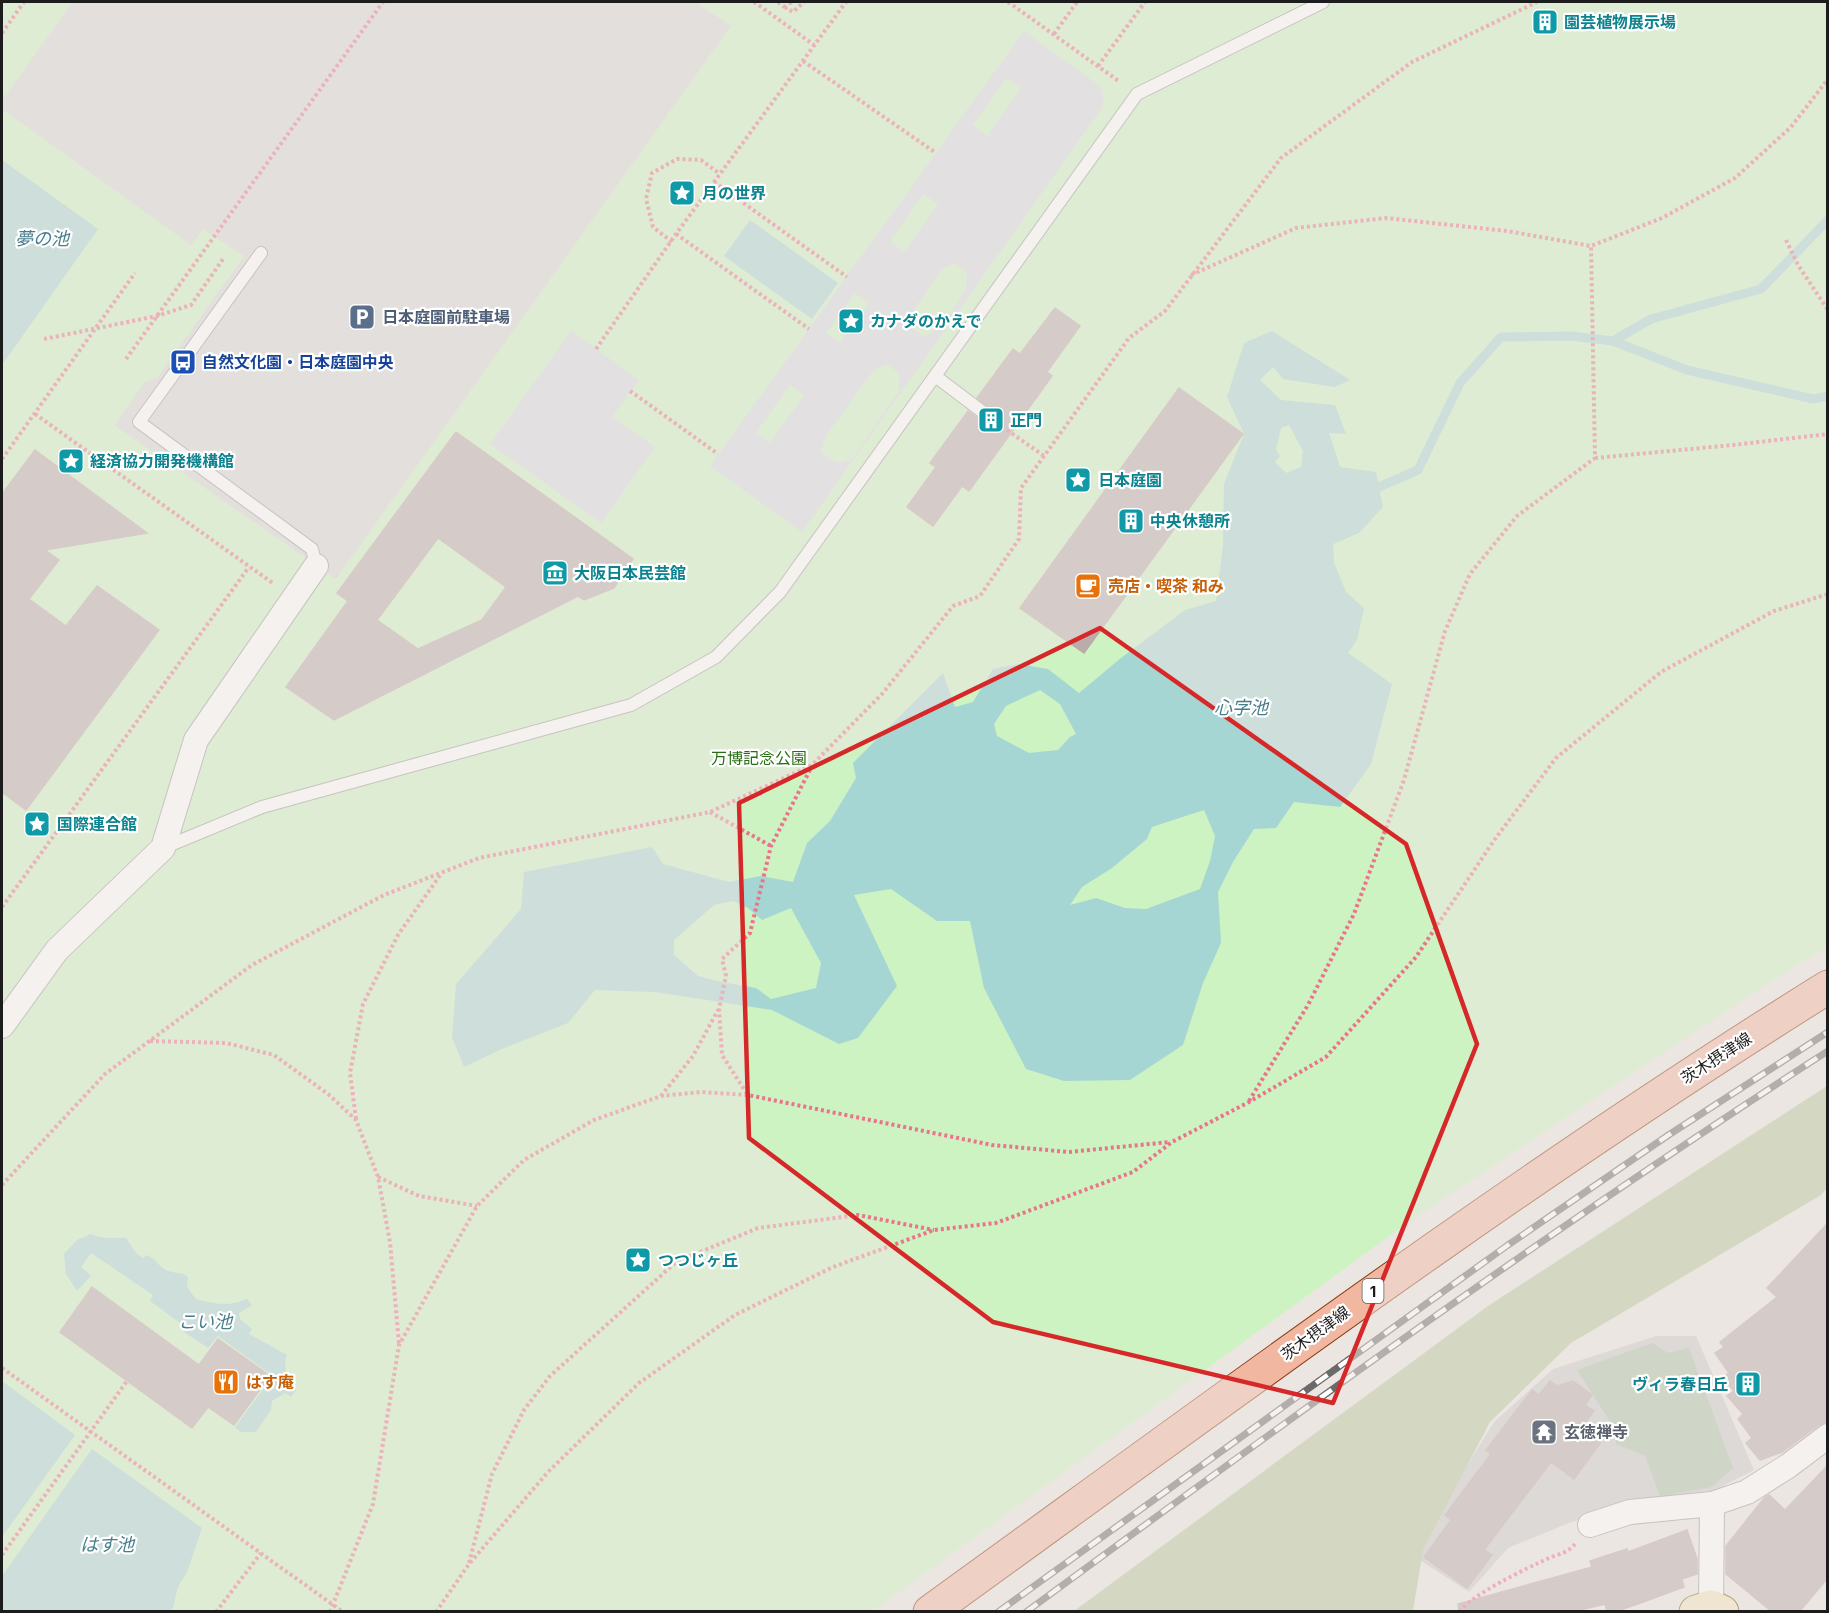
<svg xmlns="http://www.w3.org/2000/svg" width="1829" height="1613" viewBox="0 0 1829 1613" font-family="Inter,'Noto Sans JP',sans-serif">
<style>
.religious{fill:#cacaca}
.forest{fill:#b5c89b}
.cemetery{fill:#aac3a6}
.park{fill:#cdf3c2}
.parking{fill:#d8d8d8}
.plaza{fill:#d7dae2;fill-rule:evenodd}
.water{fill:#a6d6d3;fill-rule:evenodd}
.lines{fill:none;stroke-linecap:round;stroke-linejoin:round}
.stream{stroke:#a6d6d3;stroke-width:9}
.building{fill:#b9adac;stroke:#bca9a6;stroke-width:1.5;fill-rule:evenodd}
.lane-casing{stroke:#999;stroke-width:14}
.street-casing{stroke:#999;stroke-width:26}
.secondary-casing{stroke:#67560f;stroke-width:35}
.primary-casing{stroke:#853a0e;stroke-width:35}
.path{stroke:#eb748b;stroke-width:4;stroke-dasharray:3 3;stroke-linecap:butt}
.lane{stroke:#fff;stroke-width:12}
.street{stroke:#fff;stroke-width:24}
.secondary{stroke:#f2e4ba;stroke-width:33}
.primary{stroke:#f2b7a1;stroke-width:33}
.rail-casing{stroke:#6a6a6a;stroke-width:7}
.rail{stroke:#fff;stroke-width:4.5;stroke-dasharray:14;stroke-linecap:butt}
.marked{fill:none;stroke:#d62828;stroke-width:4.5;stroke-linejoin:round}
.labels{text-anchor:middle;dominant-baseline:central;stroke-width:4.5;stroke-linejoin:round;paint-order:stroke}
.shield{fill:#fff;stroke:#606060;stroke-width:1.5}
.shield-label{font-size:15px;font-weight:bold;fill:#1c1c1c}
.culture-label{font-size:16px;font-weight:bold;fill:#0d838f;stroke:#fff;text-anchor:start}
.service-label{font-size:16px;font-weight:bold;fill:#4e5e75;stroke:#fff;text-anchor:start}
.transit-label{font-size:16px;font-weight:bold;fill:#164399;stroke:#fff;text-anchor:start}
.food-label{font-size:16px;font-weight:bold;fill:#c56008;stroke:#fff;text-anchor:start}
.park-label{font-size:16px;fill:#296e15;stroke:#fff}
.street-label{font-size:16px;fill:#1c1c1c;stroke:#fff}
.worship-label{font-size:16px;font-weight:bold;fill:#5b616d;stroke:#fff;text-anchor:start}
.water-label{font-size:18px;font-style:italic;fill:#487e8b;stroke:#fff}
</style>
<rect width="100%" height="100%" fill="#ece6e2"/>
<!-- religious -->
<polygon class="religious" points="1656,1336 1696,1336 1754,1470 1715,1490 1640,1501 1569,1523 1508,1548 1469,1592 1412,1555 1494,1422 1553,1369"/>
<!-- forest -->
<polygon class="forest" points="1827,1086 1827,1188 1821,1195 1571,1343 1490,1422 1423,1550 1413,1611 1074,1611 1488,1306"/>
<!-- cemetery -->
<polygon class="cemetery" points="1652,1343 1668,1353 1689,1348 1733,1468 1712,1487 1660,1496 1645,1456 1616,1444 1616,1431 1577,1370"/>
<!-- park -->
<polygon class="park" points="2,2 1827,2 1827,947 1776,978 1410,1221 873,1611 2,1612"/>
<!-- parking -->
<polygon class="parking" points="73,2 695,2 731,26 336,579 114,425 145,382 157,378 244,256 203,229 191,245 2,109 2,100"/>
<!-- plaza -->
<g class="plaza">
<path d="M1024,31L1101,87L1104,99L1102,108L802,532L710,466ZM1006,78L1021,88L987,136L973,125ZM923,194L938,204L904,252L890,241ZM955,263L967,272L966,288L945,323L925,337L912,328L915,308L942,269ZM855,293L869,303L840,343L826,333ZM887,364L899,373V391L852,459L837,463L821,452L827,434L874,370ZM790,385L804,395L770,443L756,433Z"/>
<polygon points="571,331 639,380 612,417 655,447 601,523 490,444"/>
</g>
<!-- water -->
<g class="water">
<polygon points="2,160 98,229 2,365"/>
<polygon points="750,220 838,283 812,319 724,256"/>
<path d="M1272,331L1350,380L1335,387L1283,379L1273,367L1260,380L1281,400L1335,405L1346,434L1329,433L1340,467L1376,472L1383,507L1359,533L1333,544L1334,563L1346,592L1364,608L1357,640L1348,653L1392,684L1371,764L1340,807L1294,802L1276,828L1254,829L1233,862L1218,892L1221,943L1203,983L1183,1045L1130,1080L1064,1081L1026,1069L984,988L970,921H937L891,889L854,895L897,986L858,1038L839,1044L772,1010L655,992L595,990L568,1023L504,1048L464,1067L452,1037L456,984L521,909L524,872L652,847L663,864L729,882L761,876L793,882L807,843L830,821L856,778L853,763L943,673L955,707L973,702L993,669L1019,664L1048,669L1079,693L1121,658L1185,610L1216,601L1223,545L1224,484L1244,434L1227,397L1244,343ZM1289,425L1303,451L1301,467L1286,473L1275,462L1280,456L1276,450L1281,428ZM1040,690L1060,704L1076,734L1070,737L1058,750L1029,753L997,736L994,724L1006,706ZM1204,810L1215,836L1210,861L1200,889L1146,909L1125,908L1096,898L1070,905L1082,887L1112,868L1147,839L1152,827ZM733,901L748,908L762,920L791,908L821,963L816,988L771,999L756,988L722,982L698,976L674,955V940L714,905Z"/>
<path d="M91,1234C105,1240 112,1237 126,1238L136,1253L143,1258L147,1255C156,1259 160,1268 168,1271C176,1274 181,1271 188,1277L187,1287L196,1299C215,1304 228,1307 247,1299L252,1305L239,1313L240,1319L252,1329L249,1334L287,1355L285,1361L286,1371L293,1376L296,1390L291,1397L285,1393L272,1401L271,1410L256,1432H241L235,1427L273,1376L218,1336L208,1348L184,1332L187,1328L150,1301L153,1295L91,1253L81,1267L91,1276L77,1291L66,1274L64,1254L77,1240Z"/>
<polygon points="2,1381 75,1435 2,1537"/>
<polygon points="92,1449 202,1528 187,1572 178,1587 172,1611 2,1611 2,1576"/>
</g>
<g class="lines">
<!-- stream -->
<g class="stream">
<polyline points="1613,341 1651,319 1761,289 1828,220"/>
<polyline points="1379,487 1418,470 1460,383 1501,337 1571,336 1613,341 1687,370 1813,399 1828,396"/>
</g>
</g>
<!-- building -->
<g class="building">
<polygon points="1055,308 1080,326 1047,372 1052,376 969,491 962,486 933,526 907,507 936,467 930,463 968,411 988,426 992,427 998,424 1000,419 999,415 977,398 1013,349 1020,354"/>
<polygon points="1179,388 1243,434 1084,653 1020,608"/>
<path d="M456,432L633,559L614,588L584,600L578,596L334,720L286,687L348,601L337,593ZM438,538L506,587L482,620L418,649L377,620Z"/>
<polygon points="35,450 147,533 45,550 59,560 29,599 66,626 97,586 159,630 26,810 2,792 2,494"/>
<polygon points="1827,1224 1827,1422 1819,1425 1782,1452 1760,1460 1746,1443 1752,1438 1738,1419 1743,1414 1727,1396 1734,1391 1722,1378 1729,1373 1715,1353 1724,1347 1720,1342 1777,1297 1767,1288"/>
<polygon points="92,1287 199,1365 218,1339 270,1376 234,1425 208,1407 192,1428 60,1332"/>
<polygon points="1550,1381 1557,1386 1573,1381 1592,1395 1585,1405 1594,1411 1581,1429 1601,1442 1574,1479 1551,1462 1484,1550 1492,1555 1467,1588 1424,1557 1451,1520 1445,1515 1491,1454 1486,1450 1532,1390 1539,1395"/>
<polygon points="1827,1466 1827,1579 1800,1611 1771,1611 1726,1574 1726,1546 1765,1497 1769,1495 1785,1510"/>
<polygon points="1687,1530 1697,1559 1697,1574 1682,1579 1684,1587 1635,1605 1617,1611 1607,1611 1605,1604 1576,1611 1459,1611 1458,1604 1592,1567 1590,1561 1627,1549 1628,1552"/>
</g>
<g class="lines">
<defs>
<g id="lane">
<polyline points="261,253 139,422 312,549 316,566"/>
<polyline points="935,376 992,419"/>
<polyline points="163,848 262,807 631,705 716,657 780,592 1137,94 1323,2"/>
</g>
<g id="street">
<polyline points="2,1026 57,950 163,848 196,740 316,566"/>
<polyline points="1590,1525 1630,1512 1712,1504 1747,1492 1788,1466 1828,1436"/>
<polyline points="1711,1607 1712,1504"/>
</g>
<polyline id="secondary" points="1696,1612 1711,1607 1722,1612"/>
<path id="primary" d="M930,1612C1226,1398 1518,1180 1828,987"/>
</defs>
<!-- lane casing -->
<use href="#lane" class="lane-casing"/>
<!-- street casing -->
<use href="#street" class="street-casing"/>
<!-- secondary casing -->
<use href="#secondary" class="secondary-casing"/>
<!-- primary casing -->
<use href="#primary" class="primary-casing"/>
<!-- path -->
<g class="path">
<polyline points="754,2 814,45"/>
<polyline points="778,2 786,8"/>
<polyline points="791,2 786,8 793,12 804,2"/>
<polyline points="1008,2 1120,82"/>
<polyline points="2,33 24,2"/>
<polyline points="1054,34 1077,2"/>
<polyline points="803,61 936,153"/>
<polyline points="1098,66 1145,2"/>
<polyline points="714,182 847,277"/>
<polyline points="676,234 809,329"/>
<polyline points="1786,240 1798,265 1828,310"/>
<polyline points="672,242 653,227 646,199 652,173 677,159 701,160 720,174"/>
<polyline points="1191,275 1296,228 1386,218 1507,231 1591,246 1662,218 1735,178 1791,127 1828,79"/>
<polyline points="44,339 157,316 191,305 223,259"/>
<polyline points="596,349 676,234 846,2"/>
<polyline points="126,359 383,2"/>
<polyline points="630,391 718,454"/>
<polyline points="35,414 274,584"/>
<polyline points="1007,430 1044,456"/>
<polyline points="1595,458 1733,445 1828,434"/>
<polyline points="2,459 135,273"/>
<polyline points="710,812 771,846"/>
<polyline points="2,907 249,567"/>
<polyline points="150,1041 226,1043 274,1055 328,1094 356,1120 378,1177 390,1242 399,1344"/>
<polyline points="747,1094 722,1055 719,1009 726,976 722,959 750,933 771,846 812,766"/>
<polyline points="661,1096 693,1056 718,1010"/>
<polyline points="1249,1101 1308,1005 1354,914 1404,780 1445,631 1470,574 1517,516 1595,458 1591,246"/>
<polyline points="356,1119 350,1073 363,1004 398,935 441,874"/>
<polyline points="378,1177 419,1196 477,1206"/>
<polyline points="2,1185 105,1074 252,965 384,895 479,858 710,812 812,765 882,694 953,606 980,596 1019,539 1021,488 1129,338 1165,311 1281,158 1412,62 1537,2"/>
<polyline points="2,1368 343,1612"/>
<polyline points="2,1555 127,1381"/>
<polyline points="469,1563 492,1474 524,1410 550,1376 676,1262 758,1228 858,1215 934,1230"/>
<polyline points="216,1612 261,1553"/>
<polyline points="330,1612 373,1504 399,1345 477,1206 524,1160 594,1120 661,1096 701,1092 748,1095 992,1145 1069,1152 1170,1142"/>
<polyline points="436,1612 469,1564 548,1472 639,1383 735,1315 833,1267 934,1230 996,1223 1133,1172 1172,1142 1249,1102 1326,1057 1416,957 1495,839 1556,758 1661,672 1774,611 1828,594"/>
<polyline points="996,1612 1451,1284 1581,1194 1828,1033"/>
<path d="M1460,1612C1467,1597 1529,1567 1547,1559C1557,1554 1567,1554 1575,1544"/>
</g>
<!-- lane -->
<use href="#lane" class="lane"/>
<!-- street -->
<use href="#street" class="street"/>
<!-- secondary -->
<use href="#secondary" class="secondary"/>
<!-- primary -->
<use href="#primary" class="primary"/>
<defs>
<g id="rail">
<polyline points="998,1612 1508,1245 1670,1134 1828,1032"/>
<path d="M1026,1612C1289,1419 1553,1227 1828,1051"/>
</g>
</defs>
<!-- rail casing -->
<use href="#rail" class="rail-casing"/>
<!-- rail -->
<use href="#rail" class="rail"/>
</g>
<!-- marked area -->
<path d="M0 0H1829V1613H0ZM1100,628L1406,844L1477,1044L1333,1403L993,1322L749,1138L739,803Z" fill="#ece6e2" fill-opacity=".55" fill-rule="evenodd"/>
<path class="marked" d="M1100,628L1406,844L1477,1044L1333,1403L993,1322L749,1138L739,803Z"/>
<!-- icons -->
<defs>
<symbol id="building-square" viewBox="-11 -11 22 22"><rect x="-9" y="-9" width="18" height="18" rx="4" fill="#0f9aa8" stroke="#fff"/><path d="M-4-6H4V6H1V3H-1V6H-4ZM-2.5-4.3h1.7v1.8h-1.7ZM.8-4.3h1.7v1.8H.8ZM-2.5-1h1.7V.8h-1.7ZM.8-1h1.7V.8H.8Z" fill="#fff"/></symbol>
<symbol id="sight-square" viewBox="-11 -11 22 22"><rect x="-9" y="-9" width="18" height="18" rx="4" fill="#0f9aa8" stroke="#fff"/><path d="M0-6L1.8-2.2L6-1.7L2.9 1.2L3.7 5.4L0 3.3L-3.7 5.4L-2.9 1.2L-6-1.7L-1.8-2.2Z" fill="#fff"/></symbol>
<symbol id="parking-square" viewBox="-11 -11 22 22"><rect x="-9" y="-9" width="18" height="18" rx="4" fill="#5c6f8a" stroke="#fff"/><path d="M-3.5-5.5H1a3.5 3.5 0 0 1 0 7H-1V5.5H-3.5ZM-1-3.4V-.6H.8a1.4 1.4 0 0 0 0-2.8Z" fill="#fff"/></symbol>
<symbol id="bus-square" viewBox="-11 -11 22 22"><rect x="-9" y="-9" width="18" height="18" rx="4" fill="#1a4fb4" stroke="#fff"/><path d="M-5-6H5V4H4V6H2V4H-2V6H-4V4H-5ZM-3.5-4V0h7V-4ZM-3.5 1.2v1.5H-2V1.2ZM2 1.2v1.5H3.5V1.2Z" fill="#fff"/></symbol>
<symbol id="museum-square" viewBox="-11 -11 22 22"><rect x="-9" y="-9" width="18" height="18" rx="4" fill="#0f9aa8" stroke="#fff"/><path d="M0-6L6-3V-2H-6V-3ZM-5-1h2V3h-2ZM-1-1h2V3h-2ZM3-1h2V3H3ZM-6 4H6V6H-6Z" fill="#fff"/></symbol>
<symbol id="cafe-square" viewBox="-11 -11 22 22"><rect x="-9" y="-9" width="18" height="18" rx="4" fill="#e8710a" stroke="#fff"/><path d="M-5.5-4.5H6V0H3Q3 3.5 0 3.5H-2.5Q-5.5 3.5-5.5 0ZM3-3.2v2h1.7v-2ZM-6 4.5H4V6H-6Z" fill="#fff"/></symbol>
<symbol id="restaurant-square" viewBox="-11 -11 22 22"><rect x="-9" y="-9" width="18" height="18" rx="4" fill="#e8710a" stroke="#fff"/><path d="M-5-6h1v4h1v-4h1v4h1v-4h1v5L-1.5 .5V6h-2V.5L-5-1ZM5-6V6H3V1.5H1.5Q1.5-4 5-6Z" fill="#fff"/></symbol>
<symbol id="temple-square" viewBox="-11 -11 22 22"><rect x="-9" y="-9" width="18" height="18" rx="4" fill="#6b7280" stroke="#fff"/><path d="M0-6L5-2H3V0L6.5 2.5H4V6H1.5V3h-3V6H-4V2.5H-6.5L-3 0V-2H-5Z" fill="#fff"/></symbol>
</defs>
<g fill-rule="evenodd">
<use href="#building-square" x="1530" y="7" width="30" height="30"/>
<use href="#sight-square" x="667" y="178" width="30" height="30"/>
<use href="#parking-square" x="347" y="302" width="30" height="30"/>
<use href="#sight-square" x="836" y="306" width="30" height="30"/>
<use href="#bus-square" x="168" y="347" width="30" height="30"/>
<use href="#building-square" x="976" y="405" width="30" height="30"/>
<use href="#sight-square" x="56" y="446" width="30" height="30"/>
<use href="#sight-square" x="1063" y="465" width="30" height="30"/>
<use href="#building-square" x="1116" y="506" width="30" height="30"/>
<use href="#museum-square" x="540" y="558" width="30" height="30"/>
<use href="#cafe-square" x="1073" y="571" width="30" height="30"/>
<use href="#sight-square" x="22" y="809" width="30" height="30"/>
<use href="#sight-square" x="623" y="1245" width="30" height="30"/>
<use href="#restaurant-square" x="211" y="1367" width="30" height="30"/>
<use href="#building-square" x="1733" y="1369" width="30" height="30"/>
<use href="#temple-square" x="1529" y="1417" width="30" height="30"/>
</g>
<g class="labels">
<!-- shield labels -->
<rect class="shield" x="1362.5" y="1279" width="21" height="24" rx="4.5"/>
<g class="shield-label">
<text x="1373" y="1291">1</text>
</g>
<!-- culture labels -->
<g class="culture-label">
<text x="1564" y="22">園芸植物展示場</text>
<text x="702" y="193">月の世界</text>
<text x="870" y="321">カナダのかえで</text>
<text x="1010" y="420">正門</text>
<text x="90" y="461">経済協力開発機構館</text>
<text x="1098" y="480">日本庭園</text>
<text x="1150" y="521">中央休憩所</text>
<text x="574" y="573">大阪日本民芸館</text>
<text x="57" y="824">国際連合館</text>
<text x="658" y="1260">つつじヶ丘</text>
<text x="1728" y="1384" text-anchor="end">ヴィラ春日丘</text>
</g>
<!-- service labels -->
<g class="service-label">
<text x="382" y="317">日本庭園前駐車場</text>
</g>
<!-- transit labels -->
<g class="transit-label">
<text x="202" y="362">自然文化園・日本庭園中央</text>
</g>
<!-- food labels -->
<g class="food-label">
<text x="1108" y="586">売店・喫茶 和み</text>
<text x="246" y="1382">はす庵</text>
</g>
<!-- park labels -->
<g class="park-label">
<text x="759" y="758">万博記念公園</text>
</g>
<!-- street labels -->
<g class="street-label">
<text transform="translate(1716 1058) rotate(-33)">茨木摂津線</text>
<text transform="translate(1315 1333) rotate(-36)">茨木摂津線</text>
</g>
<!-- worship labels -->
<g class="worship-label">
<text x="1564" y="1432">玄徳禅寺</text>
</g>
<!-- water labels -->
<g class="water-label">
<text x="42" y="238">夢の池</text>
<text x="1241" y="707">心字池</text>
<text x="205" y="1321">こい池</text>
<text x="107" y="1544">はす池</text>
</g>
</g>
<!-- border -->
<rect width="1829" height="1613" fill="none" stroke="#1c1c1c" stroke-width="6"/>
</svg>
